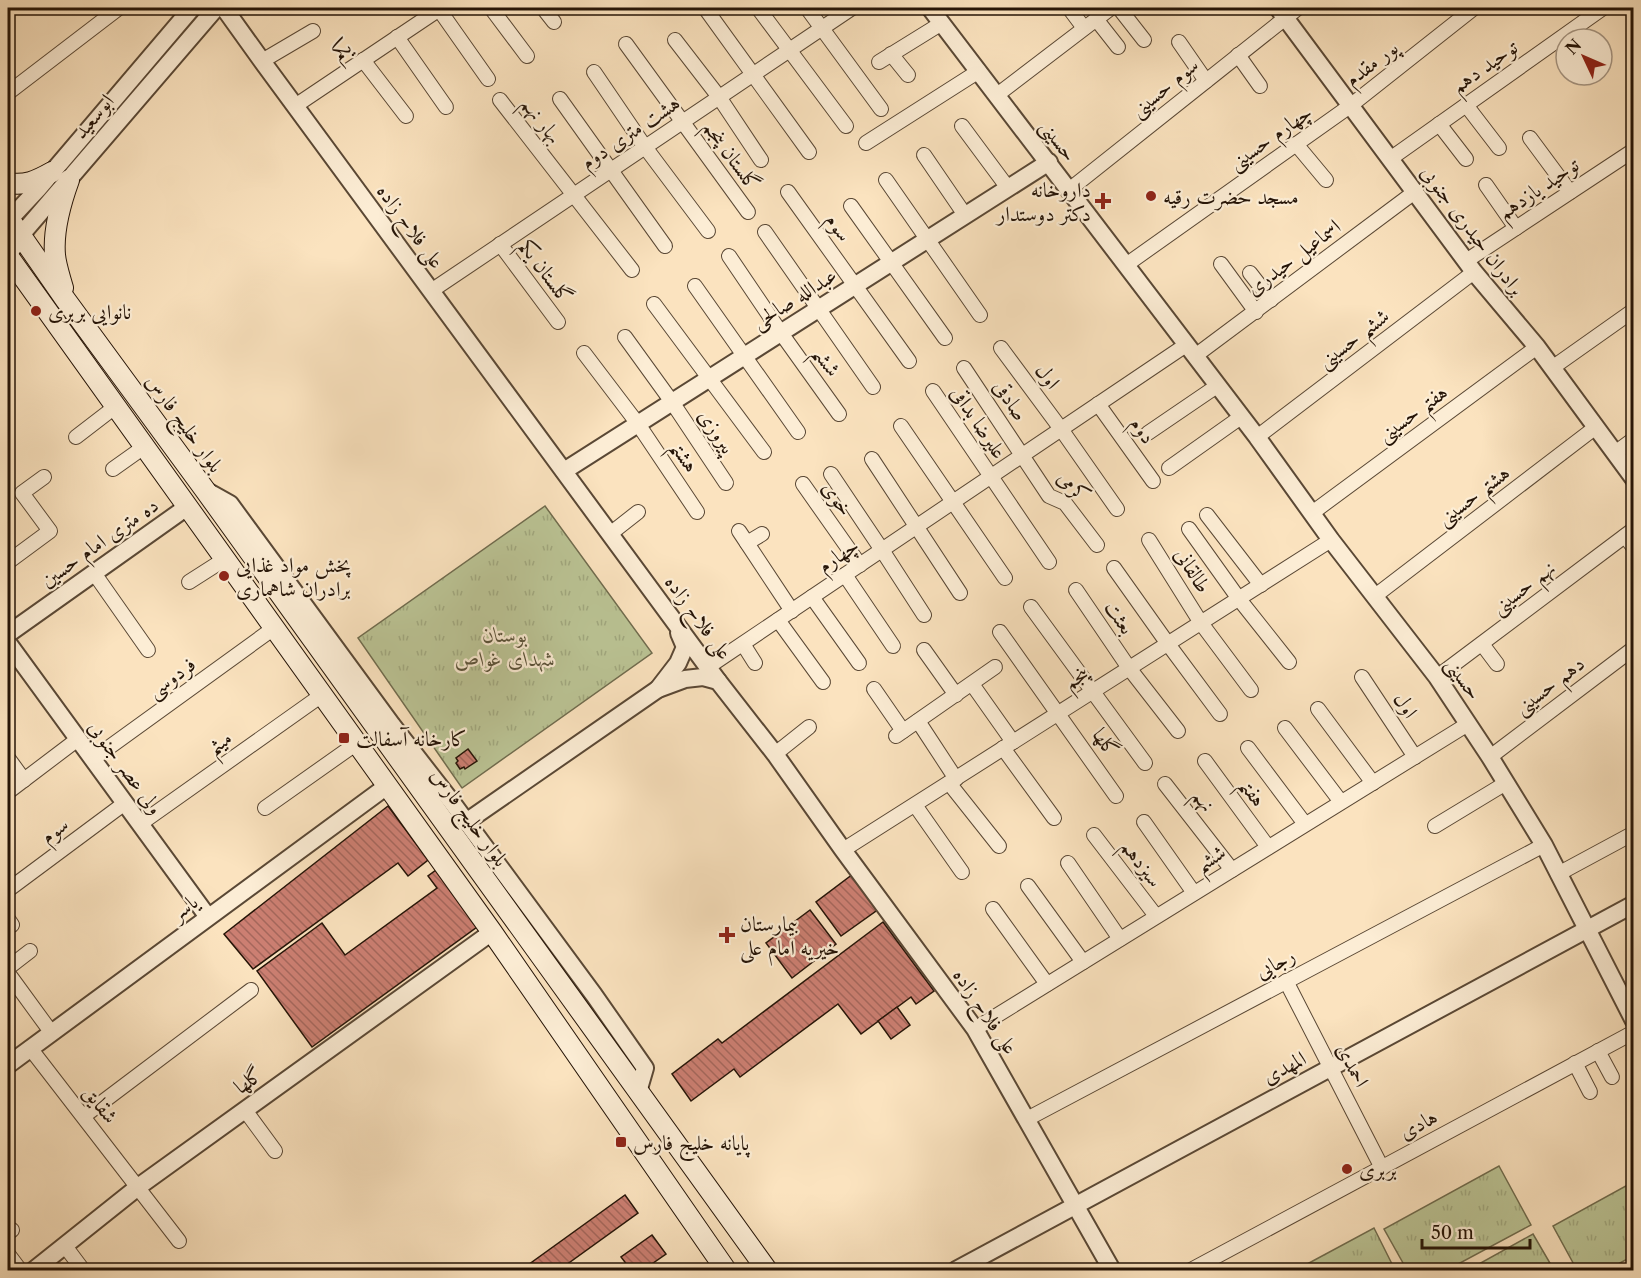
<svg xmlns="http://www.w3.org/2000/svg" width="1641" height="1278" viewBox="0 0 1641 1278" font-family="'Libre Caslon Text',Amiri,serif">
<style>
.grass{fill:url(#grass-tufts);stroke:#706c4e;stroke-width:1.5}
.building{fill:url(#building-back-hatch);stroke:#251407;stroke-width:1.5}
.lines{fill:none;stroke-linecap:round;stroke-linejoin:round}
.minor-casing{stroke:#5a4835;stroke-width:16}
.tertiary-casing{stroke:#5a4835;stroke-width:20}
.secondary-casing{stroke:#251407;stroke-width:22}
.minor{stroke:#fcedd5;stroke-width:14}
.tertiary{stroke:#fcedd5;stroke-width:16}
.secondary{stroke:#fcedd5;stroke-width:20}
.poi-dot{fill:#8f2418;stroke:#fcedd5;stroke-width:2}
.labels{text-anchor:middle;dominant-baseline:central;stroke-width:4.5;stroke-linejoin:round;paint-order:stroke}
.street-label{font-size:21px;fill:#251407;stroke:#fcedd5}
.poi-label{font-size:21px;fill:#251407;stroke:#fcedd5;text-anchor:start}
.park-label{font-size:21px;font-style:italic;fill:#5a5239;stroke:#fcedd5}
</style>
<defs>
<pattern id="grass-tufts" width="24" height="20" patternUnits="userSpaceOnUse" patternTransform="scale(1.5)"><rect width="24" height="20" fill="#bbc495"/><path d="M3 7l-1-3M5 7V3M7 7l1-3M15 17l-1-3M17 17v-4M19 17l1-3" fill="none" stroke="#a1a87f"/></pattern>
<pattern id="building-back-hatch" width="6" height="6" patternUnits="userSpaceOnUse" patternTransform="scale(1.5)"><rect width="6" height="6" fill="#cc7f72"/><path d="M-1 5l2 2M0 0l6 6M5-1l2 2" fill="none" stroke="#a5675c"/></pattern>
</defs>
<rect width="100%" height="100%" fill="#fbe3bf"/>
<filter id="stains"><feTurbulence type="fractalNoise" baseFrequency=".00333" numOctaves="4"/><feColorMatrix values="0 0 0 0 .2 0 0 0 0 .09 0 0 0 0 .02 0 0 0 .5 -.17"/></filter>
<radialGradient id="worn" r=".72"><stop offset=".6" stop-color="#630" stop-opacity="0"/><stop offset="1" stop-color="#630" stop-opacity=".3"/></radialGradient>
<!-- grass -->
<g class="grass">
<polygon points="545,506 652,653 462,788 358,638"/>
<polygon points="1499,1166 1531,1225 1447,1270 1407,1270 1384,1229"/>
<polygon points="1633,1182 1633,1256 1607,1270 1577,1270 1553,1226"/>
<polygon points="1374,1228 1395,1270 1296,1270"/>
<polygon points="1533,1234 1554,1270 1468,1270"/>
</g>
<!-- building -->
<g class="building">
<polygon points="468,749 477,761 465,769 464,767 460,769 456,763 458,761 456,758"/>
<polygon points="388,806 428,860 408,876 398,863 253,969 224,934"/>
<polygon points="436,870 477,927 312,1047 257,971 322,923 345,955 437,888 428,876"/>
<polygon points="857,871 883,906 841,936 816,902"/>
<polygon points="810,910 836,944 792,978 766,943"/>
<polygon points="883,922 934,991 916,1004 911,997 861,1034 838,1004 740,1077 734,1069 691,1101 672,1074 718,1039 722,1043"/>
<polygon points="897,1007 910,1025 891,1039 878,1021"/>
<polygon points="625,1195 638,1213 559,1270 521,1270"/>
<polygon points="652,1235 666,1254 643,1270 631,1270 621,1257"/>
</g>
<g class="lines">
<defs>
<g id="minor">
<polyline points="438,8 488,79"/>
<polyline points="491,8 527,56"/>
<polyline points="543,8 554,22"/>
<polyline points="705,8 809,152"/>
<polyline points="758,8 846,126"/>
<polyline points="807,8 881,109"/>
<polyline points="1069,8 1084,28"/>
<polyline points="1119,8 1144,40"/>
<polyline points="1096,19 1118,47"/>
<polyline points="397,37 446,107"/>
<polyline points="675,40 719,97 761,160"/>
<polyline points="1179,42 1206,81"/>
<polyline points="626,44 748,212"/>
<polyline points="891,54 908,75"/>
<polyline points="1238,55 1260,86"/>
<polyline points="363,60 406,116"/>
<polyline points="262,61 313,31"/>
<polyline points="879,62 942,23"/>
<polyline points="594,72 645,147 708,231"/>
<polyline points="8,93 119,8"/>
<polyline points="997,95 1111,8"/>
<polyline points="560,99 665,246"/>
<polyline points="500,100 632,270"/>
<polyline points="1466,105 1499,148"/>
<polyline points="295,106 441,8"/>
<polyline points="1439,124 1466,159"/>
<polyline points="962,126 1008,188"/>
<polyline points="1530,138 1570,192"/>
<polyline points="866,143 979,71"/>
<polyline points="1296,144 1326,180"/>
<polyline points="924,155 965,215"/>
<polyline points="1390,159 1603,8"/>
<polyline points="886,180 980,315"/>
<polyline points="1486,185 1516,228"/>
<polyline points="1069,190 1298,8"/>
<polyline points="788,192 909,361"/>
<polyline points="851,206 945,338"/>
<polyline points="765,232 873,387"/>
<polyline points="500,244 558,322"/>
<polyline points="729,256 781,333 839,414"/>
<polyline points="1466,261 1634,150"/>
<polyline points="1221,264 1256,312"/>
<polyline points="1126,265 1350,106 1474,8"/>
<polyline points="1250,273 1271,300"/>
<polyline points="695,286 798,432"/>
<polyline points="431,291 852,8"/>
<polyline points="654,304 764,452"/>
<polyline points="625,337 672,402 726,483"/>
<polyline points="1001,348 1061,429 1117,509"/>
<polyline points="584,353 638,424 697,512"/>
<polyline points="1195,356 1416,191"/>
<polyline points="964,368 1049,496 1065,503 1097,545"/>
<polyline points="1552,368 1634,310"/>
<polyline points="933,391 1049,562"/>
<polyline points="1098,404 1153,481"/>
<polyline points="901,426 1005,578"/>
<polyline points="1148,433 1217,386"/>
<polyline points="76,437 115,407"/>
<polyline points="1257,437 1474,272"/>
<polyline points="1615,453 1634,439"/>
<polyline points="872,459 960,593"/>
<polyline points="1169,468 1241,417"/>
<polyline points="113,469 144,447"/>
<polyline points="831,474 882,550 924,615"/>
<polyline points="803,484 860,565"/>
<polyline points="1312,513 1537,347"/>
<polyline points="1207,515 1261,585"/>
<polyline points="1189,529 1239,599 1289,662"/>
<polyline points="739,531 792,611"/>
<polyline points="610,534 638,512"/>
<polyline points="1625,536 1634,548"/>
<polyline points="1149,540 1201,623 1251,690"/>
<polyline points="747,543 762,534"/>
<polyline points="8,562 50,531 22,493 44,477"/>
<polyline points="1114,568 1168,644 1220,714"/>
<polyline points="94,573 148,650"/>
<polyline points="845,575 893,646"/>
<polyline points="189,582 225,559"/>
<polyline points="1076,590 1129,668 1178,731"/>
<polyline points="1375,596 1596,427"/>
<polyline points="812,597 859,663"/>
<polyline points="1031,607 1145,763"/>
<polyline points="778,620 823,682"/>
<polyline points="1000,632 1116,796"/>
<polyline points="743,644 755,663"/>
<polyline points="1482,644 1497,664"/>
<polyline points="924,650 956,695"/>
<polyline points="708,667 1186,345"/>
<polyline points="1362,677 1415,757"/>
<polyline points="1437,677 1634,529"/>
<polyline points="972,684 1013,742"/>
<polyline points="874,689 903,731"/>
<polyline points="1318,709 1373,783"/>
<polyline points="918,721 956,779"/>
<polyline points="1285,728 1341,802"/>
<polyline points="896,736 995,667"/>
<polyline points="1003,748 1054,818"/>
<polyline points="1248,748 1305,824"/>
<polyline points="775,754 809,727"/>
<polyline points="1490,757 1634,648"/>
<polyline points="8,758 24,780"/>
<polyline points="93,759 274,628"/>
<polyline points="1205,761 1268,847"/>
<polyline points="949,783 999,846"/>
<polyline points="1165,784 1232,870"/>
<polyline points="8,792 78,739"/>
<polyline points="915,805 962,872"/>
<polyline points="265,808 357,743"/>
<polyline points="1144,822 1194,893"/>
<polyline points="140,824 322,695"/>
<polyline points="1435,826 1506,783"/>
<polyline points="1094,835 1156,916"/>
<polyline points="843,850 1331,540"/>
<polyline points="1068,863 1120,939"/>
<polyline points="1558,874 1634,833"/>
<polyline points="1028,886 1083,962"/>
<polyline points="8,890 125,803"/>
<polyline points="993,909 1047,984"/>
<polyline points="8,919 12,925"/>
<polyline points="8,968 30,951"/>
<polyline points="8,973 51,1032"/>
<polyline points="1286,981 1382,1168"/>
<polyline points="975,1029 1468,724"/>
<polyline points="30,1048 179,1241"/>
<polyline points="1598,1051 1612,1077"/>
<polyline points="1575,1063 1590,1092"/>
<polyline points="245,1110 275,1151"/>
<polyline points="84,1116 251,990"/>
<polyline points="1027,1119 1544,845"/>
<polyline points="8,1233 12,1230"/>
<polyline points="65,1246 83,1270"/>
<polyline points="8,1254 20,1270"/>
<polyline points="1191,1270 1634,1032"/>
</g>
<g id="tertiary">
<polyline points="224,8 262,61 718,681 775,754 843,850 975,1029 1112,1270"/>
<polyline points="930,8 1257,437 1331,540 1437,677 1490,757 1544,845 1634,1021"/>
<polyline points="1278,8 1474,272 1537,347 1634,479"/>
<polyline points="8,221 38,189 192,8"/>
<polyline points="8,255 27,228 216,8"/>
<polyline points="564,471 1049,162"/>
<polyline points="205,490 230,504 392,725 451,801 594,995 645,1068 638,1092"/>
<polyline points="8,634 187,507"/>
<polyline points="8,643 208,917"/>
<polyline points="658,689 678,663 685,647 679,633"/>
<polyline points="466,822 658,689 685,679 703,677 718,681"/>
<polyline points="8,1065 387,786"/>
<polyline points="34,1270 138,1187 492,932"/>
<polyline points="956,1270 1634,904"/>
</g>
<g id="secondary">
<path d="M8,183C25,186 36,181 52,172"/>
<polyline points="8,217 65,299 205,490 767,1270"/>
<polyline points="8,256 492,932 726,1270"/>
<path d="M63,288C60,277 56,266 55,255C53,231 61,202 69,180"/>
</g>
</defs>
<!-- minor casing -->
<use href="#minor" class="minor-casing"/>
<!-- tertiary casing -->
<use href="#tertiary" class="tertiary-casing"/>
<!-- secondary casing -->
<use href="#secondary" class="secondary-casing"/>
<!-- minor -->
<use href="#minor" class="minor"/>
<!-- tertiary -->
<use href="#tertiary" class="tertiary"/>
<!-- secondary -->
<use href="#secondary" class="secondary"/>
</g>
<!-- markers -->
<g class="poi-dot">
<circle cx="1151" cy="196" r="6"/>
<path d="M1100 192h6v6h6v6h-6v6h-6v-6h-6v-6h6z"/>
<circle cx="36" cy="311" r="6"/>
<circle cx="224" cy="576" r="6"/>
<rect x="338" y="732" width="12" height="12" rx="3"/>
<path d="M724 926h6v6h6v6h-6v6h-6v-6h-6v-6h6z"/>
<rect x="615" y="1136" width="12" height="12" rx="3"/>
<circle cx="1347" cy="1169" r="6"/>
</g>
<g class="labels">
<!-- street labels -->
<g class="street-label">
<text transform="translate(341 49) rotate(-34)">یکم</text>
<text transform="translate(1371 63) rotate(-38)">پور مقدم</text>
<text transform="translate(1484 66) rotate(-35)">توحید دهم</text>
<text transform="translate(1164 87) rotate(-39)">سوم حسینی</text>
<text transform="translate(93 116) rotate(-50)">ابوسعید</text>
<text transform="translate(542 120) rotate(52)">بهار نهم</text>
<text transform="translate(630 132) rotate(-34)">هشت متری دوم</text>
<text transform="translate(1270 137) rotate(-35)">چهارم حسینی</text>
<text transform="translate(1059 140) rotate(53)">حسینی</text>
<text transform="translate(732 155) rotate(54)">گلستان پنجم</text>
<text transform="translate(1538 188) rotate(-34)">توحید یازدهم</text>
<text transform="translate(411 226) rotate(54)">علی فلاح زاده</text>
<text transform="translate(839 227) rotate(55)">سوم</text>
<text transform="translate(1473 230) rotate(53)">برادران حیدری جنوبی</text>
<text transform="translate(1293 257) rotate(-37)">اسماعیل حیدری</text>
<text transform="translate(546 271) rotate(53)">گلستان یکم</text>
<text transform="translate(794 298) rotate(-32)">عبدالله صالحی</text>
<text transform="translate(1353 338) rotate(-37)">ششم حسینی</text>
<text transform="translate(827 361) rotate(54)">ششم</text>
<text transform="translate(1048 376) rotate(53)">اول</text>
<text transform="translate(1011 400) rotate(56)">صادقی</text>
<text transform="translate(1412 413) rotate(-36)">هفتم حسینی</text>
<text transform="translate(979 422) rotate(56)">علیرضا بداقی</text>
<text transform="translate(185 423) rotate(54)">بلوار خلیج فارس</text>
<text transform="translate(1143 430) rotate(54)">دوم</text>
<text transform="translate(717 431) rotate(56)">پیروزی</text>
<text transform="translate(685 456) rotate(56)">هشتم</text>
<text transform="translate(1074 486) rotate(45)">کرمی</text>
<text transform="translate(1473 495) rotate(-37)">هشتم حسینی</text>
<text transform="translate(838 498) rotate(55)">خوی</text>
<text transform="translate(99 542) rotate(-35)">ده متری امام حسین</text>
<text transform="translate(838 555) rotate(-34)">چهارم</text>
<text transform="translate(1193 570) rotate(58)">طالقانی</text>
<text transform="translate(1523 587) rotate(-37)">نهم حسینی</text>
<text transform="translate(699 617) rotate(54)">علی فلاح زاده</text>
<text transform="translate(1120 617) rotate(56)">بعثت</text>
<text transform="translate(171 677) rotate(-36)">فردوسی</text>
<text transform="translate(1076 677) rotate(-32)">پنجم</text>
<text transform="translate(1464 678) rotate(55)">حسینی</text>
<text transform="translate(1549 685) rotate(-37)">دهم حسینی</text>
<text transform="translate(1406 705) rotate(57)">اول</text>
<text transform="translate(219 742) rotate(-35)">میثم</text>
<text transform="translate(1106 742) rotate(55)">گلها</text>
<text transform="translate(126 767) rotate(54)">ولی عصر جنوبی</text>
<text transform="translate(1253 792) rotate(54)">هفتم</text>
<text transform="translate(1204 800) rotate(52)">نهم</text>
<text transform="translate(470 817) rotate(54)">بلوار خلیج فارس</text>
<text transform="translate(54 830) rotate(-37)">سوم</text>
<text transform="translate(1210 858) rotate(-32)">ششم</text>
<text transform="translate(1142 863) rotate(53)">سیزدهم</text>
<text transform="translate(184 907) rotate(-36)">یاسر</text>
<text transform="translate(1275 963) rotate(-28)">رجایی</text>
<text transform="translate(986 1011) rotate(56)">علی فلاح زاده</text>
<text transform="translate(1353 1065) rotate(63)">احمدی</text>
<text transform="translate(1284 1067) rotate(-28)">المهدی</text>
<text transform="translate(248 1080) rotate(-36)">گلها</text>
<text transform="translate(101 1104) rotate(52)">شقایق</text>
<text transform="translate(1418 1124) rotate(-28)">هادی</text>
</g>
<!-- poi labels -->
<g class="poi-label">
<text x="1091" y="189" text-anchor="end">داروخانه<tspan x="1091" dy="24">دکتر دوستدار</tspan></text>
<text x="1163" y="196">مسجد حضرت رقیه</text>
<text x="48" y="311">نانوایی بربری</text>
<text x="236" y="564">پخش مواد غذایی<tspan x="236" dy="24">برادران شاهماری</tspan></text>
<text x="356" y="738">کارخانه آسفالت</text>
<text x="740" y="923">بیمارستان<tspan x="740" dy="24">خیریه امام علی</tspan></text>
<text x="633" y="1142">پایانه خلیج فارس</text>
<text x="1359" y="1169">بربری</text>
</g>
<!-- park labels -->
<g class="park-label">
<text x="505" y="634">بوستان<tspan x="505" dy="24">شهدای غواص</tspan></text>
</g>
</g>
<!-- margin -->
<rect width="1641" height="1278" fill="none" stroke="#fbe3bf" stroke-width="30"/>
<rect x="9" y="9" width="1623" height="1260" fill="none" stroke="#251407" stroke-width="3"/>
<rect x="15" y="15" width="1611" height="1248" fill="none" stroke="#251407" stroke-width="1.5"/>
<!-- north arrow -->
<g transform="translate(1584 57) rotate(314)"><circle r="28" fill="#fcedd5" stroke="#a69683" stroke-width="1.5"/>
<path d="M0-4.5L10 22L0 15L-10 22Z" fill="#8f2418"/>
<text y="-9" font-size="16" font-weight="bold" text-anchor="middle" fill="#251407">N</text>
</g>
<!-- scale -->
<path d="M1422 1239v9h108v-9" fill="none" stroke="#251407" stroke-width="3"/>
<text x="1431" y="1239" font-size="18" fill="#251407" stroke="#fcedd5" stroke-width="4.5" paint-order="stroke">50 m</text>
<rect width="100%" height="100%" filter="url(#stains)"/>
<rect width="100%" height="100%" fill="url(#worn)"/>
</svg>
